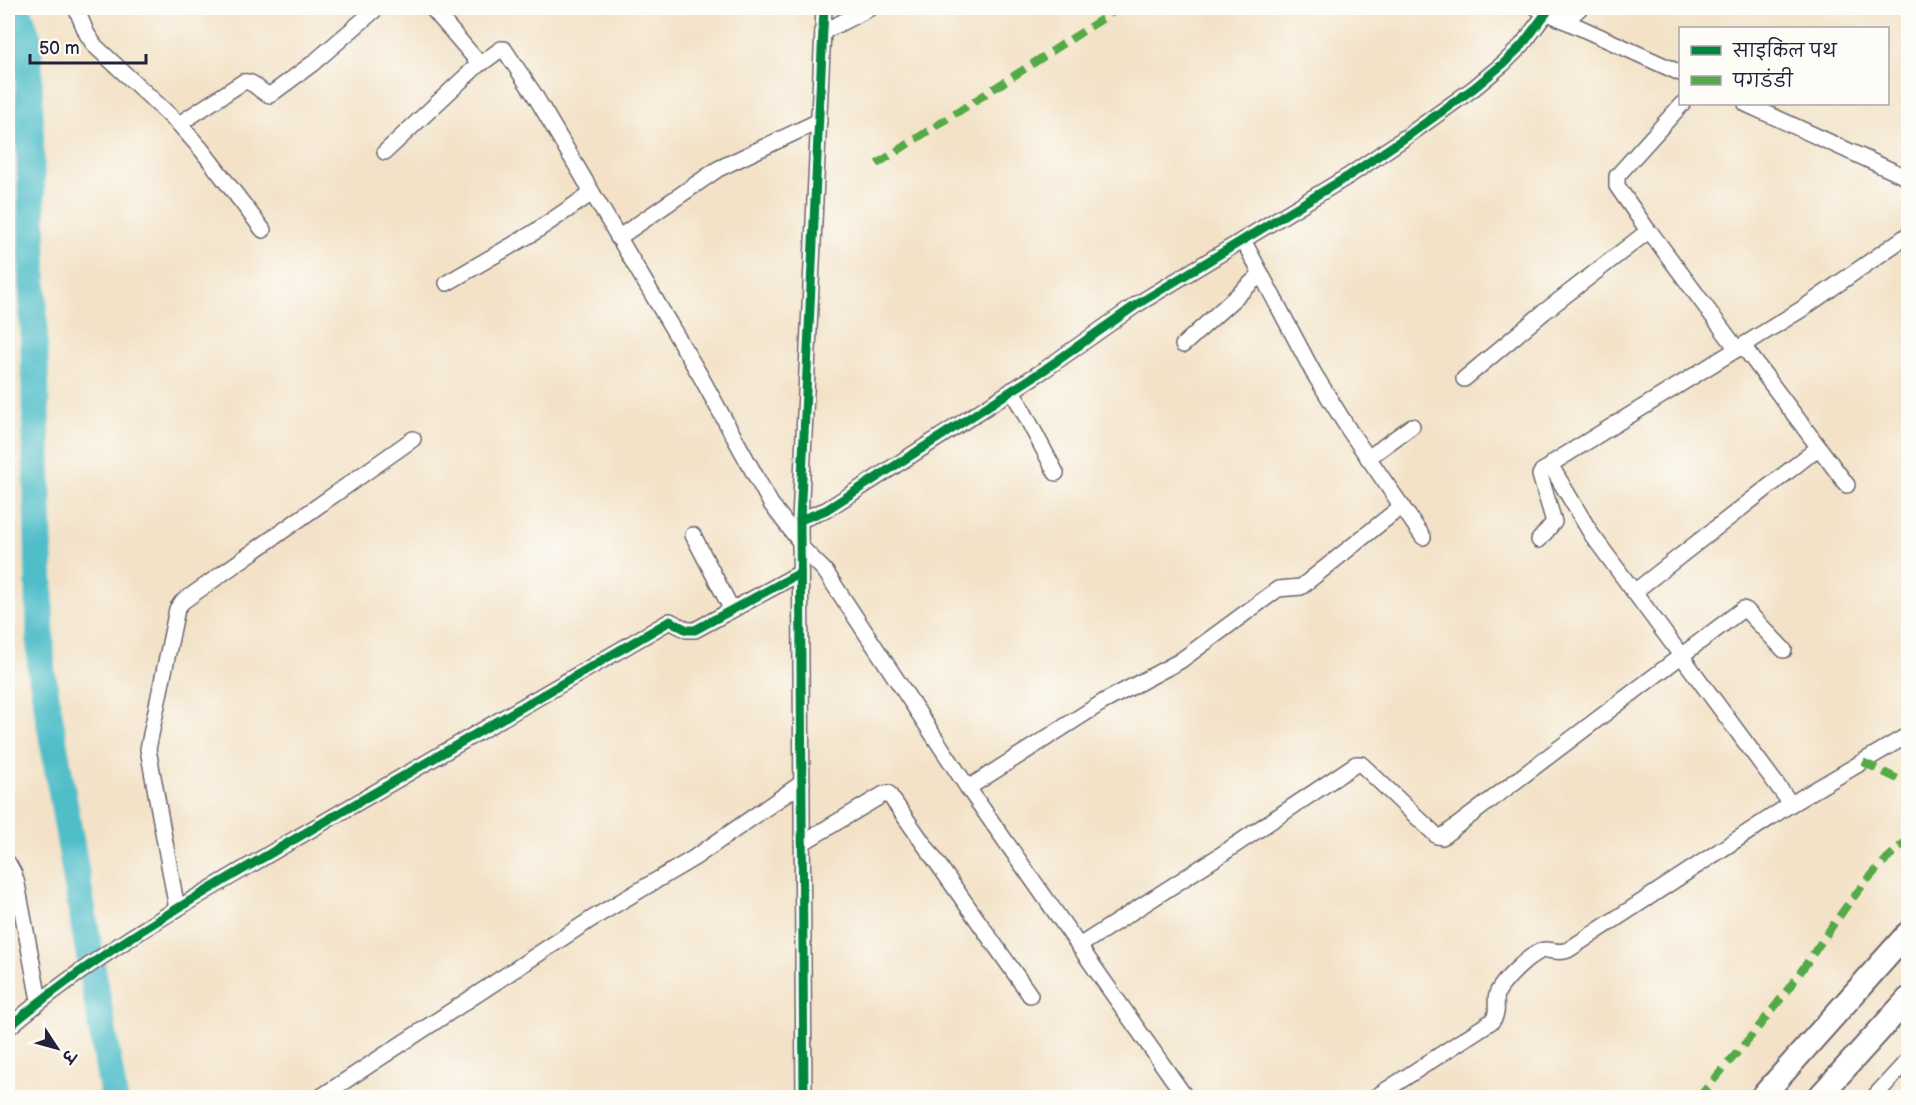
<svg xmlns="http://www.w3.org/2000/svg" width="1916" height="1105" viewBox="0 0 1916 1105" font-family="'Balsamiq Sans','Playpen Sans Deva',sans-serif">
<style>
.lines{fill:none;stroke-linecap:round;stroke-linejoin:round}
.river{stroke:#50bec9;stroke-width:28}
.minor-casing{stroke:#6b656c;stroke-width:18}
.highway-casing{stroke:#6b656c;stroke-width:26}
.minor{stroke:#fff;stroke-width:15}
.highway{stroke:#fff;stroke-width:22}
.quiet{stroke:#53aa46;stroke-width:8;stroke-dasharray:15 8;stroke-linecap:butt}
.cycleway-casing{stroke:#fdfcf7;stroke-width:13}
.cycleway{stroke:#00873e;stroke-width:9}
</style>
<rect width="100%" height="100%" fill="#fdfcf7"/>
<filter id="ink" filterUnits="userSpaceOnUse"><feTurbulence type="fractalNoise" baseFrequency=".0167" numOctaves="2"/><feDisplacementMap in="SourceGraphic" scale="12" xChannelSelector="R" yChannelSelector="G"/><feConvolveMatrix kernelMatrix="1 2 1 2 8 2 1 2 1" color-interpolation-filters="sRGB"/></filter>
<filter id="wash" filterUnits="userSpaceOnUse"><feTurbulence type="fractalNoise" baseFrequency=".008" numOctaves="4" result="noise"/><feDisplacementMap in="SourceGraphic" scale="24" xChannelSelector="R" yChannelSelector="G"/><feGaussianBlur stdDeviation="1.35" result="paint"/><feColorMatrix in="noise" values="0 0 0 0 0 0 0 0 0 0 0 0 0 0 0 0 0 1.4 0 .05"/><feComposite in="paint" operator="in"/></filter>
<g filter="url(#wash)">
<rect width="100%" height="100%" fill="#f3e2c7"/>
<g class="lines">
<!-- river -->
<polyline class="river" points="17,8 28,40 41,669 114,1098"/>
</g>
</g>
<g filter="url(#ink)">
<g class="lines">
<defs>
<g id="minor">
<polyline points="76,8 87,34 95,46 179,124 201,149 263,230"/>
<polyline points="432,8 479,63 482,63 501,49 504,49 534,94 701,377 771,504 800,542"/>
<polyline points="1537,8 1680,73"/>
<polyline points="1565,21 1580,8"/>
<polyline points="823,32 870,8"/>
<polyline points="1746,104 1908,178"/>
<path d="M179,124L243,82C255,80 259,93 270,95L312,64L377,8"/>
<polyline points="385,152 480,63"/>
<polyline points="1649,232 1617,186 1617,176 1682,104"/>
<polyline points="618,238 718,169 819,121"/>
<polyline points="1243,240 1313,372 1349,430 1423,537"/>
<polyline points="447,283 533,233 592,193"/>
<polyline points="1183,345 1261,274"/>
<polyline points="1743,346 1847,485"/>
<polyline points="1464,379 1544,312 1647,232 1651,233 1737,349"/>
<polyline points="1012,390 1056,473"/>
<polyline points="1368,458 1412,426"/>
<polyline points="800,520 826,510 1044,370 1136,305 1350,175 1406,137 1474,88 1504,63 1522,45 1547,12"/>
<polyline points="693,535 732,610"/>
<polyline points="1539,540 1554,522 1540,475 1542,471 1551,466"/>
<polyline points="800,546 825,571 968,788 1186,1098"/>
<polyline points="1634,592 1818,448"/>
<polyline points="968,788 1103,702 1180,661 1278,589 1301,587 1402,506"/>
<polyline points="1791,804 1592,535 1551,466 1554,462 1802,309 1908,235"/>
<polyline points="802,843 884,794 888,793 1030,995"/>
<polyline points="8,863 14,874 17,884 39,1000"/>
<polyline points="177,909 148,749 177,609 182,602 413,439"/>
<polyline points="1079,946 1219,856 1356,764 1361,764 1437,836 1442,837 1743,609 1746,610 1784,650"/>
<path d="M8,1028C96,952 200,895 300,836C423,764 546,692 670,621L687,630H695L800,573"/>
<polyline points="319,1098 593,918 694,858 802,783"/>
<polyline points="804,1098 800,520 824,8"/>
<path d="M1374,1098L1492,1021C1500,1011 1494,1004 1497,994C1500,983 1534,950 1545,950C1554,950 1559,954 1568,950L1791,804L1908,735"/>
<polyline points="1873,1098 1908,1060"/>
</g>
<g id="highway">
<polyline points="1761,1098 1908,933"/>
<polyline points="1818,1098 1908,999"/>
</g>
</defs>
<!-- minor casing -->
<use href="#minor" class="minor-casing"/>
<!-- highway casing -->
<use href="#highway" class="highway-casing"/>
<!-- minor -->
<use href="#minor" class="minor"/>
<!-- highway -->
<use href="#highway" class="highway"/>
<!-- quiet -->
<g class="quiet">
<polyline points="877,164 1119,8"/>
<polyline points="1863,762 1908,784"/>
<path d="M1698,1098C1730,1061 1762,1025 1791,985C1828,935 1859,879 1908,840"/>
</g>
<defs>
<g id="cycleway">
<polyline points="800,520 826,510 1044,370 1136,305 1350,175 1406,137 1474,88 1504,63 1522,45 1547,12"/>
<path d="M8,1028C96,952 200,895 300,836C423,764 546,692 670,621L687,630H695L800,573"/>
<polyline points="804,1098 800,520 824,8"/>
</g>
</defs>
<!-- cycleway casing -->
<use href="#cycleway" class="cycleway-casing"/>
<!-- cycleway -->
<use href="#cycleway" class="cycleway"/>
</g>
</g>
<!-- margin -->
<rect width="1916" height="1105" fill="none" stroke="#fdfcf7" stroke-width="30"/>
<!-- legend -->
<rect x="1679" y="27" width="210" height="78" fill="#fdfcf7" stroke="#a5a5ac" stroke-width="1.5"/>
<rect x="1691" y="46" width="30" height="9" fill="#00873e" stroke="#a5a5ac" stroke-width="1.5"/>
<text x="1733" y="57" font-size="18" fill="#22223b">साइकिल पथ</text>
<rect x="1691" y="76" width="30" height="9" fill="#53aa46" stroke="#a5a5ac" stroke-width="1.5"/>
<text x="1733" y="87" font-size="18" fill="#22223b">पगडंडी</text>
<!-- north arrow -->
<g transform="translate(57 1048) rotate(126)" stroke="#fdfcf7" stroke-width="4.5" paint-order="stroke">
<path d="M0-4.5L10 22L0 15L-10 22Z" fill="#22223b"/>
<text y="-9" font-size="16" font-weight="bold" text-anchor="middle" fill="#22223b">उ</text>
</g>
<!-- scale -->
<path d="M30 54v9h116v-9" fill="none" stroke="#22223b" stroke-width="3"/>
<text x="39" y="54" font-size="18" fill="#22223b" stroke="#fdfcf7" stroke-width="4.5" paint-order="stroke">50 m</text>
</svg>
